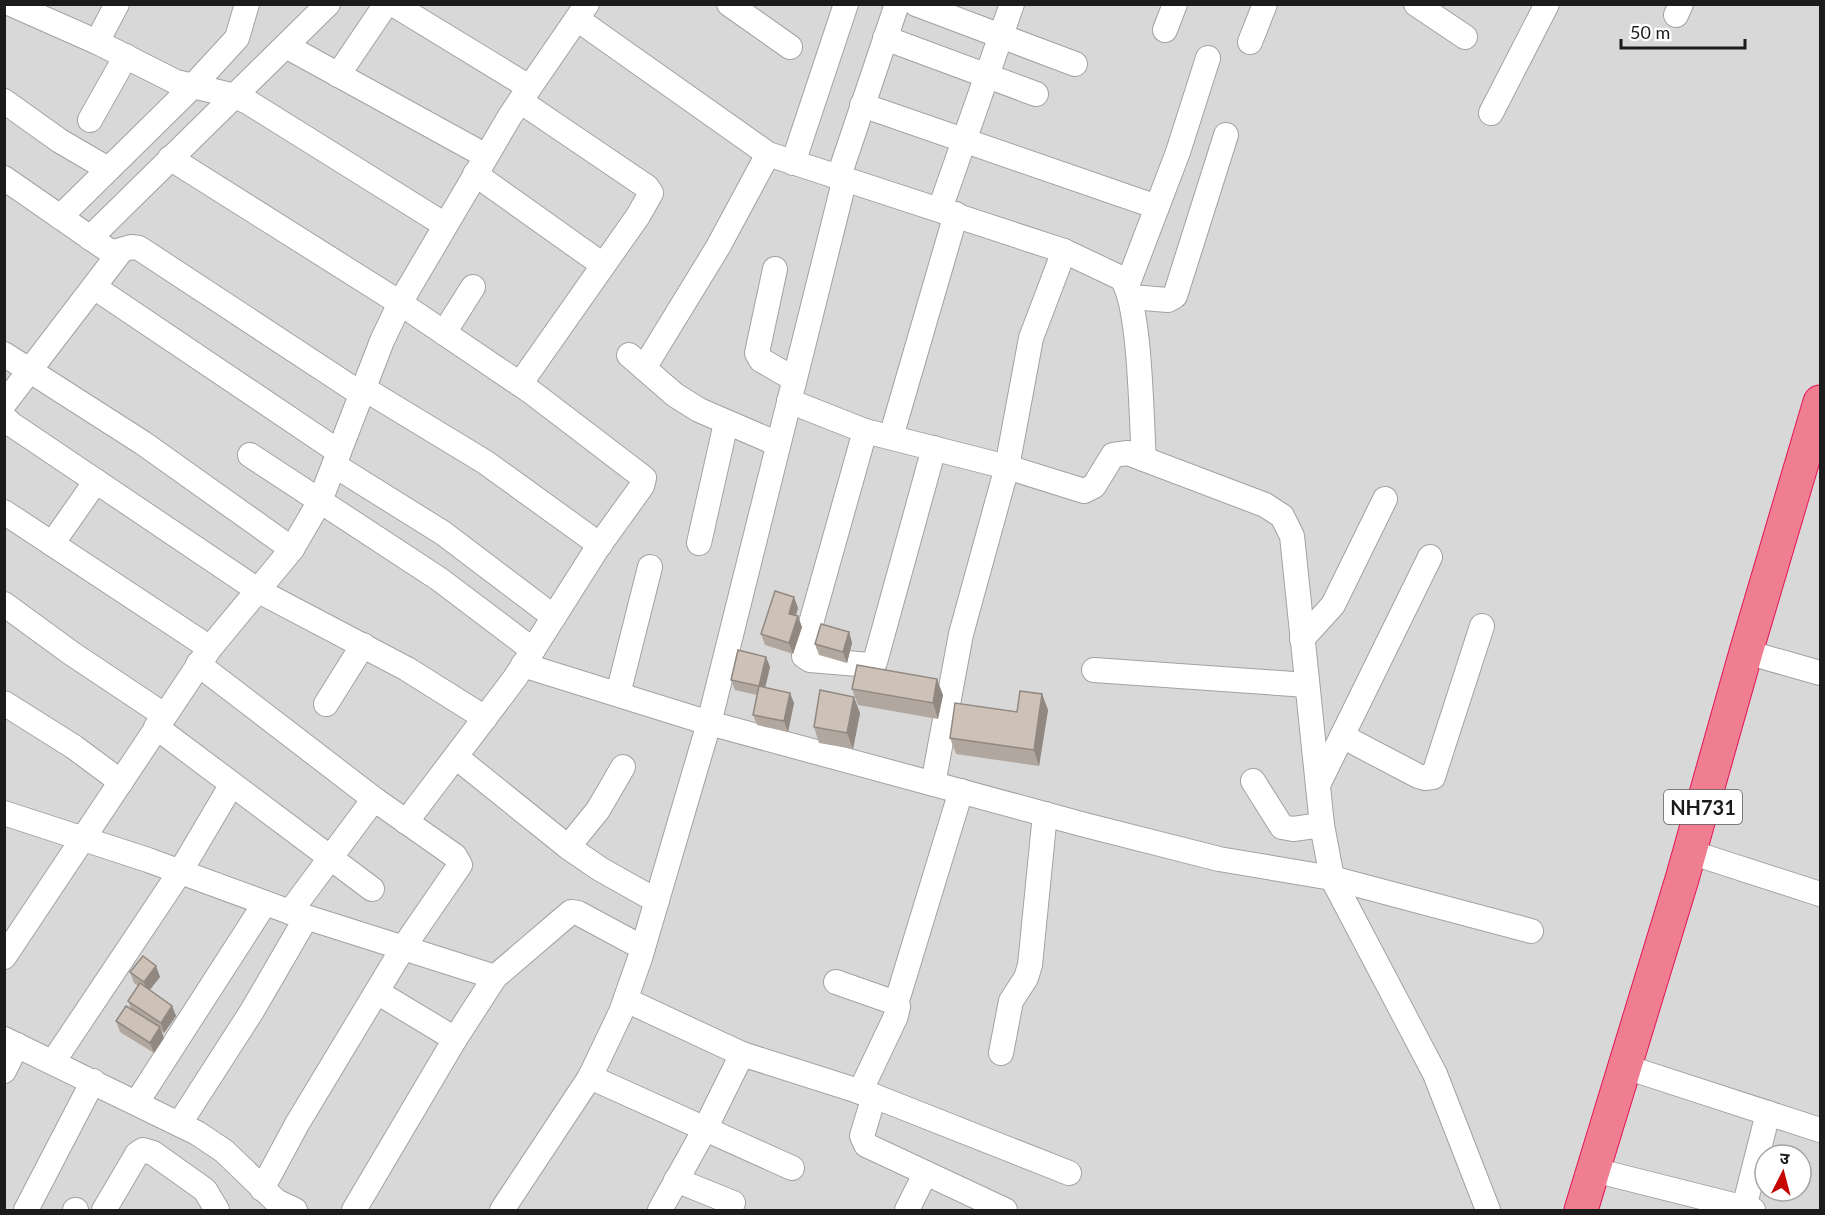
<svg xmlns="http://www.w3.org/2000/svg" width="1825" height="1215" viewBox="0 0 1825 1215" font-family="Lato,'Noto Sans Devanagari',sans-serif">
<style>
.residential{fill:#d9d8d8;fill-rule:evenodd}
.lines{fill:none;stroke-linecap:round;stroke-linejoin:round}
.minor-casing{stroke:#a2a2a2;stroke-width:26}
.highway-casing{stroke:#e51356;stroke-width:35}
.minor{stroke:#fff;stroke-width:24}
.highway{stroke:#ee7e90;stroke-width:33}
.wall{fill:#b1a79e}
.shaded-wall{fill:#908881}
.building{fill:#cec2b8;stroke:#908881;stroke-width:1.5}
.labels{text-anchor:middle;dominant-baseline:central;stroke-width:4.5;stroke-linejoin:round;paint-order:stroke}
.shield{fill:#fff;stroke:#5f5f5f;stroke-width:1.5}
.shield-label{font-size:20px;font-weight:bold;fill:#1b1b1b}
</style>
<rect width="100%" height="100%" fill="#eee9df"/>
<!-- residential -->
<path class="residential" d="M5,5H1820V1210H5ZM1765,1155H1801V1191H1765Z"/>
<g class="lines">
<defs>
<g id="minor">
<polyline points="11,4 97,42 176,82 235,96 248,102 445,225"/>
<polyline points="393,4 529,87"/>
<polyline points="729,4 790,47"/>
<polyline points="916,4 1075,64"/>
<polyline points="1416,4 1465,37"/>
<polyline points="1676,15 1681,4"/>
<path d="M577,19L768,154L1064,251L1121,278C1141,303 1141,420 1144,459"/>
<polyline points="1165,30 1175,4"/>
<polyline points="885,38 1036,94"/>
<polyline points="97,42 117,4"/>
<polyline points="1250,42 1265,4"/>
<polyline points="286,46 486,156"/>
<polyline points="338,75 386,4"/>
<polyline points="4,101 60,141 108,169"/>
<polyline points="862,105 1157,207"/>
<polyline points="1491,113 1547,4"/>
<polyline points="90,120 126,56"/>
<polyline points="170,158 400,303 530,391 644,478 642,486 598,547 515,678 406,822"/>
<polyline points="793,163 846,4"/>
<polyline points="475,174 603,265"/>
<polyline points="839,176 897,4"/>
<polyline points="4,178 108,250 114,252 131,247 139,248 361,394"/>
<polyline points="940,209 1012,4"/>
<polyline points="60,217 192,87 237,38 247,4"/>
<polyline points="90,238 328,4"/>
<polyline points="775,269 757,353 761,360 794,379"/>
<polyline points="1127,286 1178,152 1208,58"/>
<polyline points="94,287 339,452"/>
<polyline points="1131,297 1168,300 1175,296 1226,135"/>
<polyline points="444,333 473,287"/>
<polyline points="4,354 143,443 292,549"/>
<polyline points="629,355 675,395 699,410 778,444"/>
<polyline points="644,368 718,247 768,154"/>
<polyline points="520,384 638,216 651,193 647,187 520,101"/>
<polyline points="363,388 485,462 600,545"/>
<polyline points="789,401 865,431 1007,467 1084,491 1094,486 1113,455 1128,453 1265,505 1282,516 1292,536 1322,825 1332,878 1435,1074 1488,1210"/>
<polyline points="4,404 121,251"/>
<polyline points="4,417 11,424 259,591 407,669 485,718"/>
<polyline points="865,431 804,648 804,656 810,660 870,665 875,662 934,448"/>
<polyline points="891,437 956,214"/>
<polyline points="250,455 439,579 533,650"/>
<polyline points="334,465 443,533 554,617"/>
<polyline points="4,512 210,648"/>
<polyline points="699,543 726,423"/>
<polyline points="52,544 96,481"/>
<polyline points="4,604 71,653 164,715"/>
<polyline points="1302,639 1333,605 1385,499"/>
<polyline points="1746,652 1820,673"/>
<polyline points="198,664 374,799 455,856 460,865 403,948 297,1124 262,1189"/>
<polyline points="523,665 709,723 1085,825 1219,859 1332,878 1531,931"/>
<polyline points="1094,670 1307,685"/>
<polyline points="618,694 650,567"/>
<polyline points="4,703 74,747 121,782"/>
<polyline points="326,704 363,645"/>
<polyline points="156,727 372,889"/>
<polyline points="1342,736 1418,776 1425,778 1433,777 1482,626"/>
<polyline points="456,757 568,847 600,869 657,901"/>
<polyline points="1253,781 1282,827 1293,829 1322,825"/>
<polyline points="933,784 961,634 1007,467 1031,338 1064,251"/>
<polyline points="1318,785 1430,557"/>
<polyline points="4,813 148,860 290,912 495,977"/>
<polyline points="568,847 598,810 623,767"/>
<polyline points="1690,852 1820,894"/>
<polyline points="290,912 374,799"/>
<polyline points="4,957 210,648 292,549 320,501 382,341 400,303 510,116 587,4"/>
<polyline points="836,982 890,1001 898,1007 896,1016 860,1092"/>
<polyline points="377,992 455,1039"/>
<polyline points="626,1000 742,1054 874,1096 1069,1173"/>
<polyline points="896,1004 961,791"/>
<polyline points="4,1039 197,1133 224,1151 276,1201 295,1210"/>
<polyline points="1001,1053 1011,1001 1026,978 1030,965 1045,814"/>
<polyline points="53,1062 180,872 232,784"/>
<polyline points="1626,1067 1820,1130"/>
<polyline points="4,1071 17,1045"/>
<polyline points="590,1077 792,1168"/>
<polyline points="874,1096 862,1136 866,1145 1005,1210"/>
<polyline points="137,1102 265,903"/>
<polyline points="180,1123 252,1011 306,918"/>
<polyline points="1594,1170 1753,1210"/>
<polyline points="676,1180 733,1203"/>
<polyline points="1744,1208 1768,1113"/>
<polyline points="26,1210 93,1081"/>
<polyline points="75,1210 76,1210"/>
<polyline points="104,1210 137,1154 143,1150 153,1153 205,1190 217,1210"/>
<polyline points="354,1210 455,1039 495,977 571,912 578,913 643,948"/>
<polyline points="502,1210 590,1077 621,1012 640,958 709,723 845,178"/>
<polyline points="660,1210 705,1129 742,1054"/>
<polyline points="907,1210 925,1174"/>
</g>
<polyline id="highway" points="1581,1210 1682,879 1746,652 1820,402"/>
</defs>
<!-- minor casing -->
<use href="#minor" class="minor-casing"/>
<!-- highway casing -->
<use href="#highway" class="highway-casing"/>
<!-- minor -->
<use href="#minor" class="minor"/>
<!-- highway -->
<use href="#highway" class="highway"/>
</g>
<!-- wall -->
<g class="wall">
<polygon points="798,608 796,616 802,627 793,654 765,645 761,634"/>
<polygon points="849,632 852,643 847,663 819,655 815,644"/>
<polygon points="766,657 770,667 765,687 794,703 788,732 757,725 753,715 757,695 735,690 731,680"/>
<polygon points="852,689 943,695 938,719 858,705"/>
<polygon points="1042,694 1048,710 1039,766 956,754 950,738 1017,712"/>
<polygon points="860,713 853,749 819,743 814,727"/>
<polygon points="156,966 160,977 150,990 172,1006 176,1016 164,1033 161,1031 164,1038 154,1053 120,1032 116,1021 131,1009 128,1001 138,986 134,983 130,972"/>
</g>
<!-- shaded-wall -->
<g class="shaded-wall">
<polygon points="794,597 798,608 793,624 789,614"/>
<polygon points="798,616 802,627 793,654 789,643"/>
<polygon points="849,632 852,643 847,663 843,652"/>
<polygon points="766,657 770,667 763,697 759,686"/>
<polygon points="937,679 943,695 938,719 933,703"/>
<polygon points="790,693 794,703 788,732 784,721"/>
<polygon points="1042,694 1048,710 1039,766 1034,750"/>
<polygon points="854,697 860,713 853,749 847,733"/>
<polygon points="156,966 160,977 147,993 144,982"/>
<polygon points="172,1006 176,1016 164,1033 161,1023"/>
<polygon points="160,1027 164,1038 154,1053 150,1043"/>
</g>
<!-- building -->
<g class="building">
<polygon points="775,591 794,597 789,614 798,616 789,643 761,634"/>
<polygon points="821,624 849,632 843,652 815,644"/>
<polygon points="738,650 766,657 759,686 790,693 784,721 753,715 759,686 731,680"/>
<polygon points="857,665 937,679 933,703 852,689"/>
<polygon points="820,690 854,697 847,733 814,727"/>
<polygon points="1020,691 1042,694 1034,750 950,738 955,703 1017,712"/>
<polygon points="143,956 156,966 144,982 130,972"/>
<polygon points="140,983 172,1006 161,1023 128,1001"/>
<polygon points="126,1006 160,1027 150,1043 116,1021"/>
</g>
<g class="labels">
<!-- shield labels -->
<rect class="shield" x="1664" y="790" width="78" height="34" rx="4.5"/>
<g class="shield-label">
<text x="1703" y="807">NH731</text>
</g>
</g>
<!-- border -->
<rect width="1825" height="1215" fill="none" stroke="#1b1b1b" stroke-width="12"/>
<!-- north arrow -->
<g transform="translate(1783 1173) rotate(6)"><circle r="28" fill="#ffffff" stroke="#a4a4a4" stroke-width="1.5"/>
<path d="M0-4.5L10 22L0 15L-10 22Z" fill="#c60400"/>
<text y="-9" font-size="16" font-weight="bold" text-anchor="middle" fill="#1b1b1b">उ</text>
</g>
<!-- scale -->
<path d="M1621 39v9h124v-9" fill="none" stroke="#1b1b1b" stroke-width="3"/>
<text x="1630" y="39" font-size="18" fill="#1b1b1b" stroke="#ffffff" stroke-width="4.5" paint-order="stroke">50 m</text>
</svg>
